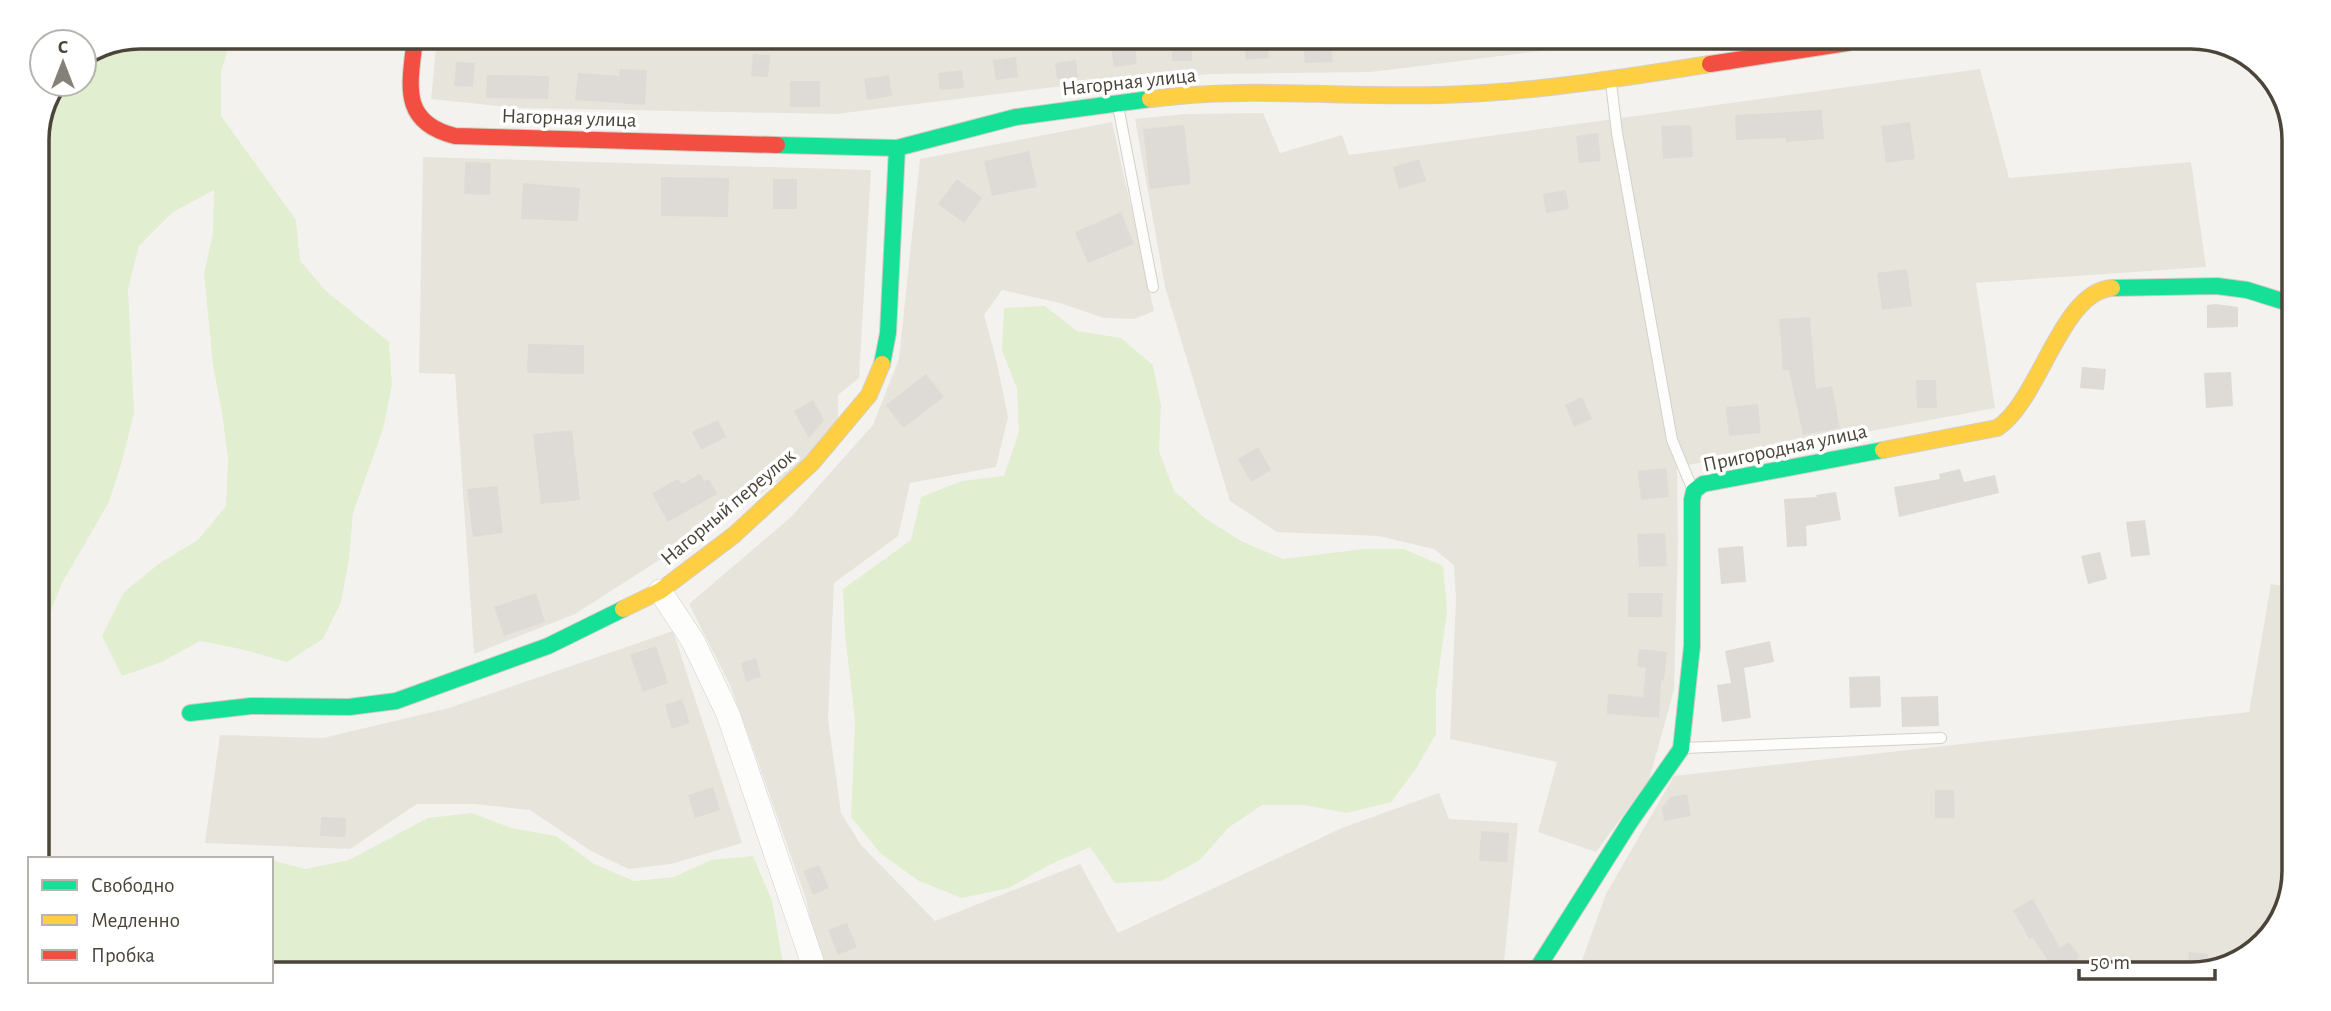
<svg xmlns="http://www.w3.org/2000/svg" width="2331" height="1011" viewBox="0 0 2331 1011" font-family="'Alegreya Sans',sans-serif">
<style>
.residential{fill:#e7e4dc}
.green{fill:#e1eecf}
.building{fill:#dedbd6}
.lines{fill:none;stroke-linecap:round;stroke-linejoin:round}
.lane-casing{stroke:#d2d0cb;stroke-width:12}
.street-casing{stroke:#d2d0cb;stroke-width:24}
.fast-casing{stroke:#d3cfc5;stroke-width:18}
.slow-casing{stroke:#d3cfc5;stroke-width:18}
.jam-casing{stroke:#d3cfc5;stroke-width:18}
.lane{stroke:#fdfdfc;stroke-width:10}
.street{stroke:#fdfdfc;stroke-width:23}
.fast{stroke:#16e098;stroke-width:16}
.slow{stroke:#ffcf43;stroke-width:16}
.jam{stroke:#f24e42;stroke-width:16}
.labels{text-anchor:middle;dominant-baseline:central;stroke-width:7;stroke-linejoin:round;paint-order:stroke}
.street-label{font-size:21px;fill:#4b4439;stroke:#fff}
.rim{fill:none;stroke:#4b4439;stroke-width:3.5}
</style>
<rect width="100%" height="100%" fill="#f4f2ee"/>
<!-- residential -->
<g class="residential">
<polygon points="437,38 1614,42 1371,72 1212,74 1054,87 836,114 518,108 431,99"/>
<polygon points="1980,69 2009,178 2191,162 2206,267 1976,283 1995,408 1677,467 1678,542 1674,690 1649,780 1596,852 1538,832 1557,762 1450,739 1456,599 1454,565 1434,549 1378,536 1277,532 1230,501 1165,287 1135,119 1185,114 1263,113 1280,153 1342,135 1349,155"/>
<polygon points="1112,122 1154,311 1134,319 1104,318 1060,303 1002,290 984,315 996,359 1008,417 996,467 910,483 898,536 834,583 828,719 841,813 861,845 935,921 1080,864 1118,933 1342,828 1439,793 1449,819 1518,823 1503,972 821,969 806,899 758,762 730,685 689,604 791,517 873,425 899,359 920,159"/>
<polygon points="423,157 871,170 859,378 838,395 838,425 807,461 725,518 575,614 474,654 455,374 419,373"/>
<polygon points="2271,584 2290,587 2287,910 2249,957 2191,974 1576,972 1580,966 1606,894 1674,776 2249,712"/>
<polygon points="673,631 742,843 671,864 629,869 591,851 530,810 474,804 417,804 350,849 205,843 220,735 323,738 449,708"/>
</g>
<!-- green -->
<g class="green">
<polygon points="140,37 232,37 221,71 221,116 296,220 300,261 326,291 389,342 392,385 383,429 353,513 349,559 341,602 323,639 287,662 241,649 200,641 162,662 122,676 102,636 124,592 160,563 198,540 226,506 228,459 222,412 213,365 204,274 213,233 214,190 173,212 139,246 128,289 134,413 122,461 109,502 62,583 45,625 37,631 37,134 60,84 84,84 84,60"/>
<polygon points="1045,306 1077,331 1121,338 1153,365 1161,406 1159,451 1174,491 1206,519 1243,542 1283,559 1364,549 1404,549 1443,566 1447,610 1436,692 1436,734 1415,770 1391,802 1347,813 1304,805 1262,805 1228,828 1200,860 1161,881 1115,883 1090,847 1047,866 1009,888 962,898 919,881 881,854 851,817 855,721 845,634 843,589 911,540 921,497 962,481 1004,476 1019,432 1017,389 1002,350 1004,308"/>
<polygon points="472,813 511,828 556,836 594,864 634,881 674,877 711,860 753,856 772,901 784,969 271,967 271,860 305,869 349,860 428,818"/>
</g>
<!-- building -->
<g class="building">
<rect x="1172" y="41" width="20" height="20"/>
<polygon points="1244,41 1267,41 1269,58 1246,60"/>
<polygon points="1303,41 1331,41 1333,62 1305,63"/>
<polygon points="1135,45 1137,64 1114,67 1111,48"/>
<polygon points="753,54 770,55 768,77 751,76"/>
<polygon points="1016,57 1018,77 996,80 993,60"/>
<polygon points="1076,60 1078,77 1057,79 1055,63"/>
<polygon points="456,62 475,63 473,87 454,86"/>
<polygon points="620,69 647,70 645,105 575,100 578,73 619,76"/>
<polygon points="962,70 964,88 940,90 938,73"/>
<polygon points="487,75 549,76 548,99 486,98"/>
<polygon points="889,75 892,96 867,100 864,79"/>
<rect x="790" y="81" width="30" height="26"/>
<polygon points="1822,110 1824,139 1786,142 1786,138 1736,140 1735,115"/>
<polygon points="1910,122 1915,159 1886,163 1881,126"/>
<polygon points="1184,125 1191,184 1150,189 1143,129"/>
<polygon points="1691,125 1693,157 1663,159 1661,126"/>
<polygon points="1598,133 1601,161 1579,163 1576,136"/>
<polygon points="1029,151 1037,187 992,196 984,161"/>
<polygon points="1419,159 1426,181 1399,189 1393,167"/>
<polygon points="465,162 491,163 490,195 464,194"/>
<polygon points="661,177 729,178 728,217 661,216"/>
<rect x="773" y="179" width="24" height="30"/>
<polygon points="957,179 982,198 964,223 938,204"/>
<polygon points="523,183 580,188 578,221 521,219"/>
<polygon points="1566,190 1569,209 1546,213 1543,194"/>
<polygon points="1121,212 1134,244 1088,263 1075,232"/>
<polygon points="1907,269 1912,306 1882,310 1877,273"/>
<polygon points="2216,304 2238,307 2238,327 2207,328 2207,305"/>
<polygon points="1810,317 1816,389 1832,386 1840,428 1803,435 1789,370 1783,370 1779,319"/>
<polygon points="528,344 584,345 584,374 527,373"/>
<polygon points="2082,367 2106,369 2104,390 2080,388"/>
<polygon points="2231,372 2233,406 2206,408 2204,373"/>
<polygon points="926,374 944,397 903,428 886,405"/>
<polygon points="1916,380 1936,380 1937,408 1917,408"/>
<polygon points="1582,397 1592,419 1574,427 1565,405"/>
<polygon points="813,400 824,420 809,438 794,411"/>
<polygon points="1758,404 1761,433 1729,436 1726,407"/>
<polygon points="718,420 726,437 701,450 692,432"/>
<polygon points="572,430 580,500 541,504 533,434"/>
<polygon points="1258,447 1271,470 1251,482 1238,459"/>
<polygon points="1666,468 1669,497 1641,500 1638,471"/>
<polygon points="1960,469 1964,482 1995,475 1999,493 1899,517 1894,487 1940,479 1939,474"/>
<polygon points="700,474 704,481 709,479 717,494 668,522 652,493 678,479 682,484"/>
<polygon points="497,486 503,533 473,537 467,489"/>
<polygon points="1836,492 1841,520 1806,526 1807,546 1787,547 1784,499 1817,497 1816,495"/>
<polygon points="2145,520 2150,555 2131,557 2126,522"/>
<polygon points="1665,533 1667,566 1639,567 1637,534"/>
<polygon points="1743,546 1746,582 1721,584 1718,548"/>
<polygon points="2100,552 2107,579 2088,584 2081,556"/>
<polygon points="536,593 545,622 504,636 494,607"/>
<polygon points="1628,593 1663,593 1662,617 1628,617"/>
<polygon points="1770,641 1774,662 1744,668 1751,718 1722,722 1717,685 1731,683 1725,651"/>
<polygon points="656,646 668,683 643,692 630,655"/>
<polygon points="1639,649 1667,652 1664,681 1661,680 1659,718 1607,714 1608,694 1643,697 1646,668 1637,667"/>
<polygon points="756,658 761,677 746,682 741,663"/>
<polygon points="1880,676 1881,707 1850,708 1849,677"/>
<polygon points="1938,696 1939,726 1902,727 1901,697"/>
<polygon points="682,699 690,723 672,729 665,705"/>
<polygon points="713,787 720,810 695,818 688,795"/>
<polygon points="1935,790 1954,790 1955,818 1935,818"/>
<polygon points="1687,794 1691,816 1664,821 1662,808 1670,797"/>
<polygon points="321,817 346,818 345,837 320,836"/>
<polygon points="1481,831 1509,833 1507,862 1479,861"/>
<polygon points="819,865 829,888 813,895 803,871"/>
<polygon points="2033,899 2060,948 2069,942 2080,957 2057,974 2032,937 2029,939 2013,910"/>
<polygon points="847,923 857,947 838,955 828,930"/>
<polygon points="2189,952 2208,954 2206,970 2187,974"/>
</g>
<g class="lines">
<defs>
<g id="lane">
<polyline points="1611,83 1617,133 1672,440 1692,488"/>
<polyline points="1118,106 1153,287"/>
<polyline points="1684,748 1941,738"/>
</g>
<polyline id="street" points="660,591 693,641 728,714 812,961 812,969"/>
<g id="fast">
<polyline points="777,145 897,148 1016,117 1150,99"/>
<polyline points="2112,288 2217,286 2247,290 2292,304"/>
<polyline points="882,364 888,333 897,148"/>
<polyline points="190,713 251,706 349,707 396,701 548,646 623,609"/>
<polyline points="1535,972 1630,822 1681,749 1692,646 1692,500 1694,491 1703,484 1883,450"/>
</g>
<g id="slow">
<path d="M1150,99C1255,85 1361,100 1466,94C1547,90 1629,77 1710,64"/>
<path d="M1883,450L1997,428C2039,402 2061,291 2112,288"/>
<polyline points="623,609 660,591 734,535 812,463 869,395 882,364"/>
</g>
<g id="jam">
<path d="M415,38C410,84 399,122 455,136L777,145"/>
<polyline points="1710,64 1847,43"/>
</g>
</defs>
<!-- lane casing -->
<use href="#lane" class="lane-casing"/>
<!-- street casing -->
<use href="#street" class="street-casing"/>
<!-- fast casing -->
<use href="#fast" class="fast-casing"/>
<!-- slow casing -->
<use href="#slow" class="slow-casing"/>
<!-- jam casing -->
<use href="#jam" class="jam-casing"/>
<!-- lane -->
<use href="#lane" class="lane"/>
<!-- street -->
<use href="#street" class="street"/>
<!-- fast -->
<use href="#fast" class="fast"/>
<!-- slow -->
<use href="#slow" class="slow"/>
<!-- jam -->
<use href="#jam" class="jam"/>
</g>
<g class="labels">
<!-- street labels -->
<g class="street-label">
<text transform="translate(1129 82) rotate(-6)">Нагорная улица</text>
<text transform="translate(569 118) rotate(2)">Нагорная улица</text>
<text transform="translate(1785 448) rotate(-12)">Пригородная улица</text>
<text transform="translate(728 507) rotate(-40)">Нагорный переулок</text>
</g>
</g>
<!-- crop -->
<path d="M0 0H2331V1011H0ZM140 49H2191A91 91 0 0 1 2282 140V871A91 91 0 0 1 2191 962H140A91 91 0 0 1 49 871V140A91 91 0 0 1 140 49Z" fill="#fff" fill-rule="evenodd"/>
<path class="rim" d="M140 49H2191A91 91 0 0 1 2282 140V871A91 91 0 0 1 2191 962H140A91 91 0 0 1 49 871V140A91 91 0 0 1 140 49Z"/>
<!-- legend -->
<rect x="28" y="857" width="245" height="126" fill="#ffffff" stroke="#b7b4b0" stroke-width="2"/>
<rect x="42" y="880" width="35" height="10" fill="#16e098" stroke="#b7b4b0" stroke-width="2"/>
<text x="91" y="892" font-size="21" fill="#4b4439">Свободно</text>
<rect x="42" y="915" width="35" height="10" fill="#ffcf43" stroke="#b7b4b0" stroke-width="2"/>
<text x="91" y="927" font-size="21" fill="#4b4439">Медленно</text>
<rect x="42" y="950" width="35" height="10" fill="#f24e42" stroke="#b7b4b0" stroke-width="2"/>
<text x="91" y="962" font-size="21" fill="#4b4439">Пробка</text>
<!-- north arrow -->
<g transform="translate(63 63)"><circle r="33" fill="#ffffff" stroke="#b7b4b0" stroke-width="2"/>
<path d="M0-5L12 26L0 18L-12 26Z" fill="#868178"/>
<text y="-10" font-size="19" font-weight="bold" text-anchor="middle" fill="#4b4439">С</text>
</g>
<!-- scale -->
<path d="M2079 969v10h136v-10" fill="none" stroke="#4b4439" stroke-width="3.5"/>
<text x="2090" y="969" font-size="21" fill="#4b4439" stroke="#ffffff" stroke-width="5" paint-order="stroke">50 m</text>
</svg>
